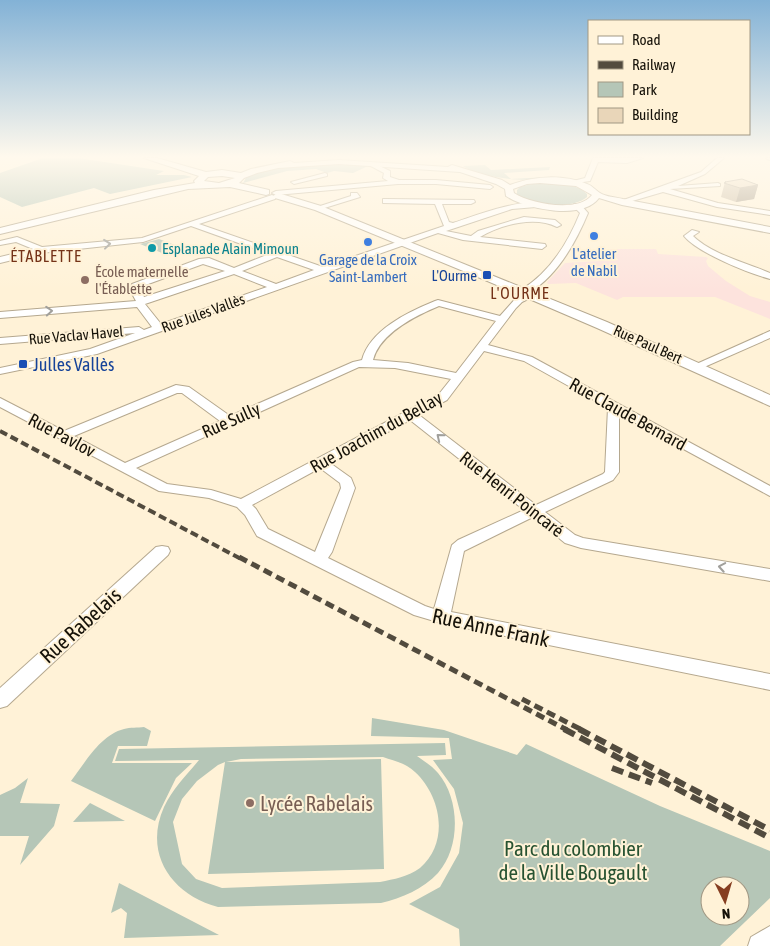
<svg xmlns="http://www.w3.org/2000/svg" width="770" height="946" viewBox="0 0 770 946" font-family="'Asap Condensed',sans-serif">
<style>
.medical{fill:#fde3dd}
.green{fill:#b5c6b7;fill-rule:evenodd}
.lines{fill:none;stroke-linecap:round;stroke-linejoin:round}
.minor-casing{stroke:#b5a88f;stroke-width:2}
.major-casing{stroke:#b5a88f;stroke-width:2}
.minor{fill:#fff;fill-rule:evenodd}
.major{fill:#fff;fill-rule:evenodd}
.rail-far2{stroke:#524b3e;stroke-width:4;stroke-dasharray:8 4;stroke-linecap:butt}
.rail-far1{stroke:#524b3e;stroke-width:5;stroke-dasharray:9 5;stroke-linecap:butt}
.rail{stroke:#524b3e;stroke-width:6;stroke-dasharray:12 6;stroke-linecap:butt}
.wall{fill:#c8b89f}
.shaded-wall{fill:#a39682}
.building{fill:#e9d6b9;stroke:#a39682}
.oneway{stroke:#a1a09c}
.shop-dot{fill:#3f7fe0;stroke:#fff2d7;stroke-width:2}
.culture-dot{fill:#0f9aa8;stroke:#fff2d7;stroke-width:2}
.transit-dot{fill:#1a4fb4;stroke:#fff2d7;stroke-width:2}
.education-dot{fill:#8d6e63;stroke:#fff2d7;stroke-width:2}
.labels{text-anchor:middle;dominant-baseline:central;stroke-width:4;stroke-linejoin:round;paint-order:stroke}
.far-culture-label{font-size:15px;fill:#0d838f;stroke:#fff2d7;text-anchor:start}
.far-shop-label{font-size:15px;fill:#366cbe;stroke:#fff2d7}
.far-education-label{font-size:15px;fill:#785e54;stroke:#fff2d7;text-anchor:start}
.far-transit-label{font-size:15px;fill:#164399;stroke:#fff2d7;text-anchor:end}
.far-street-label{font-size:15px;fill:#151108;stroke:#fff2d7}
.far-neighbourhood-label{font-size:16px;letter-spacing:1px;fill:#743218;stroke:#fff2d7}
.transit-label{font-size:18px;fill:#164399;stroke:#fff2d7;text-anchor:start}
.street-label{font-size:18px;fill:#151108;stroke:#fff2d7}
.near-street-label{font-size:21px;fill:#151108;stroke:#fff2d7}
.near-education-label{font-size:21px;fill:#785e54;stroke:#fff2d7;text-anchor:start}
.near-park-label{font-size:21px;fill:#275231;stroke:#fff2d7}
</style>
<rect width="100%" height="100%" fill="#fff2d7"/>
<!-- medical -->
<polygon class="medical" points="610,249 656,249 658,254 706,257 708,258 706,261 708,266 726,281 750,296 770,302 770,319 715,297 623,297 617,300 576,283 548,284 547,282 565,263 618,260"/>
<!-- green -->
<g class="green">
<polygon points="43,158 78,158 164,171 156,175 184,175 192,177 110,194 94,188 22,207 0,197 0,173"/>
<path d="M320,163L368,166L353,173L334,171L327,173L316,169L287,171L243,183C245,181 245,178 247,176C255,168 307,164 320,163Z"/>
<path d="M485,165L491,170L550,167L549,170L504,173L511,179L547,177C530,184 478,177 463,166Z"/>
<path d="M535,183C551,182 575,182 587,194V197C571,210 533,206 517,194V190L520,187Z"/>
<polygon points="159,239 180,247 162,253 140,244"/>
<path d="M372,718L444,730L517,755L526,744L660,806L770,851V898L720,946H460L459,929L409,904L440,887L459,853L463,823L454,789L433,760L452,759L449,738L371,736ZM710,886H740V916H710Z"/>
<path d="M144,727L151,731L147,746H118L112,763H192L176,778L155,821L71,781C85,763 100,735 124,729C130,727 138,728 144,727Z"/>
<path d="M445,743L446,755L417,756C424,761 432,766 438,773C460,799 461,847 438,873C423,889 402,898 381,903L218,907C172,895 143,854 164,807C173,788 186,776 199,760L115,761L119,749ZM383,757C394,761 406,763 415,772C441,796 450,842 420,868C408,877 394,879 380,882L222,888L196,879L182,864L173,822L182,799L197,781L218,765L225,762L208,874L384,869L381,759L226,762L241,759Z"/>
<polygon points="28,778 20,803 60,804 54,826 20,865 29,836 0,836 0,795 15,788"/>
<polygon points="90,803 125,821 73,822"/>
<polygon points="119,883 219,935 124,938 127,913 121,908 111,913"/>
</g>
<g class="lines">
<defs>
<g id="minor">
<polygon points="593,158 643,158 627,163 598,162 590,181 569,184 569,182 585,178"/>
<polygon points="717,158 724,158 705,174 678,186 718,183 720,184 720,186 670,189 718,203 770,211 770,215 717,207 663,192 622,204 618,202 701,172"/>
<polygon points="766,158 770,158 770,160 767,159"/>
<polygon points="369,163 373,163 390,171 390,177 399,180 436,180 490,185 493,187 490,189 436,184 398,184 276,195 272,193 276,191 388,181 383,178 384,173 369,165"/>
<polygon points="325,173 327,174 327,176 294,184 291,182"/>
<polygon points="351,193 357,193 360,197 318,210 314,208 351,196"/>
<path d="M272,195L276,197L275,199L199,224L323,267L444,226L435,204L383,203V199H386L474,200L475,202L471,204H442L449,222L453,223C469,218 526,196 540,205L536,207L512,209L446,231L471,236L478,231L524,217L555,220L561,225L557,227C535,216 502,224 480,237L545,244L546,246L542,249L463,240L438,233L97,354L0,374V368L90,349L135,333L0,344V338L139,327L144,330L152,327L137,307L0,318V312L136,301L130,290L132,284L199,259L209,258L234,268L269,254L191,226L143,242L41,253L0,263V257L33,249L16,242L0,245V241L17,237L42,247L142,238ZM277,257L314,270L276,284L242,271ZM203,264L225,271L144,297L140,287ZM234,274L267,287L161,324L145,304Z"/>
<path d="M574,204H580L588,213C576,242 557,276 530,292L536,295L522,302L516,308L488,345L532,357L770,486V496L619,414V472L613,480L545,512L575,535L583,538L770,569V581L581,548L565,543L533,517L464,551L451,612L770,674V690L441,623L414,615L257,536L245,515L237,507L209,498L159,491L0,407V398L64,431L176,385L189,387L230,416L353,362L362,360C370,330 408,312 435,301L438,300L500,316L516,298L523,295L519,292L521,290C549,273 568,243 580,213L573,206ZM439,306L496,321L456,373L408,363L373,360C380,333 415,316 439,306ZM484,351L524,361L608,408L605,472L603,474L536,505L419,415L447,400ZM359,367L395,368L451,379L439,394L241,499L211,490L167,484L136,468ZM177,393H182L220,421L125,463L74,436ZM410,420L524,510L458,540L452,545L434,609L425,606L328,558L332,552L355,488L351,478L330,463ZM320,468L340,483L341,488L315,552L268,529L256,509L252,505Z"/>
<path d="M692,230L699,232L693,236C711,254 747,263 770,273V279C748,273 698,253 684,236Z"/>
<polygon points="770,331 770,338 702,368 694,368 692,366"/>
<polygon points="162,546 168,547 170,551 168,555 7,706 0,708 0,688 156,547"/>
<polygon points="770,926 770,946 748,946 751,937"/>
</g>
<g id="major">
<path d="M144,158H157L206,172L222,170L241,173L251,169L290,161L294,163L339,160L448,167L452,165L502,180L510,185C534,176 563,174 587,184C593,186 595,190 600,193C606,197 616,197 623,199L770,227V233L622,205L599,198C582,221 526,209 506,196L505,189L496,184L460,172L339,164L278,168L257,173L244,178L239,183L269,190V194L266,195L230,187L188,189L0,234V228L154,190L195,183L194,181L199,176ZM222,176L235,178L219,183L204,181L208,177ZM540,183L576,186L592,195C578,213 531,204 514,193L513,189L527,184Z"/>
<polygon points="278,193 321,206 607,322 770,395 770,406 597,328 485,280 315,210 275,198 273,196"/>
</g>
</defs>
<!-- minor casing -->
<use href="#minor" class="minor-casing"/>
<!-- major casing -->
<use href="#major" class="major-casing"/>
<!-- minor -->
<use href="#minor" class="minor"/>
<!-- major -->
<use href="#major" class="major"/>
<!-- rail-far2 -->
<polyline class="rail-far2" points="0,431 241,559"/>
<!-- rail-far1 -->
<g class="rail-far1">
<polyline points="239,557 567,730"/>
<polyline points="522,699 582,730"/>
</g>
<!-- rail -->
<g class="rail">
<polyline points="564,729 770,838"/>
<polyline points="579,729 770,830"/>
<polyline points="612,768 652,783"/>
</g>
</g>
<!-- wall -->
<polygon class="wall" points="725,182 758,185 754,199 736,202 721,197"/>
<!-- shaded-wall -->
<polygon class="shaded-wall" points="758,185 754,199 736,202 740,188"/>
<!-- building -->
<polygon class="building" points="742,179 758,185 740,188 724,183 726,182 725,182"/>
<!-- one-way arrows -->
<defs><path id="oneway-chevron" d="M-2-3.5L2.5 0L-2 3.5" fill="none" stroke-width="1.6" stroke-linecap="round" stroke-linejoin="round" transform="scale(1.25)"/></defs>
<g class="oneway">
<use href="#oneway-chevron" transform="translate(107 244) rotate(-6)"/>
<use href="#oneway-chevron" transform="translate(49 311) rotate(-4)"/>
<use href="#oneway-chevron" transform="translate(440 437) rotate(-141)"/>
<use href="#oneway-chevron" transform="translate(722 567) rotate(-170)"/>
</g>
<!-- sky -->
<linearGradient id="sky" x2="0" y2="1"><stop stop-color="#83b2d6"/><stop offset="0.54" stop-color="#fff9ed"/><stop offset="1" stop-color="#fff9ed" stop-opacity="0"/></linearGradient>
<rect width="770" height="290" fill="url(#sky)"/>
<!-- markers -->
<g class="shop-dot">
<circle cx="594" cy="236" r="5"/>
<circle cx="368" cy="242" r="5"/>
</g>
<circle class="culture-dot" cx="152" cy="248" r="5"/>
<g class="transit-dot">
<rect x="482" y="270" width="10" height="10" rx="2.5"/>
<rect x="18" y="359" width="10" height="10" rx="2.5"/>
</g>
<g class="education-dot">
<circle cx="85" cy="280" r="5"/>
<circle cx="250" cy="803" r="5"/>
</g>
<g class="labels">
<!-- far-culture labels -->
<g class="far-culture-label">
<text x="162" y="248">Esplanade Alain Mimoun</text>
</g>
<!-- far-shop labels -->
<g class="far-shop-label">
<text x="594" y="253">L'atelier<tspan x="594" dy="17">de Nabil</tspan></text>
<text x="368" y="259">Garage de la Croix<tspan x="368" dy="17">Saint-Lambert</tspan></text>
</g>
<!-- far-education labels -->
<g class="far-education-label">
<text x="95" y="271">École maternelle<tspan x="95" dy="17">l'Établette</tspan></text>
</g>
<!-- far-transit labels -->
<g class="far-transit-label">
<text x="477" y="275">L'Ourme</text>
</g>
<!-- far-street labels -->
<g class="far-street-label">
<text transform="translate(203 313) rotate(-20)">Rue Jules Vallès</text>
<text transform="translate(76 335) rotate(-5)">Rue Vaclav Havel</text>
<text transform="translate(648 344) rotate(24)">Rue Paul Bert</text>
</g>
<!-- far-neighbourhood labels -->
<g class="far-neighbourhood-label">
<text x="46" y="256">ÉTABLETTE</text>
<text x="520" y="293">L'OURME</text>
</g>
<!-- transit labels -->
<g class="transit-label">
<text x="33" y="364">Julles Vallès</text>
</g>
<!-- street labels -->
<g class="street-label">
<text transform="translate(628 414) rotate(29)">Rue Claude Bernard</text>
<text transform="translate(231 420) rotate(-24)">Rue Sully</text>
<text transform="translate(376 432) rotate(-29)">Rue Joachim du Bellay</text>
<text transform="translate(62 435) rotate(28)">Rue Pavlov</text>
<text transform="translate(512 494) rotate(38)">Rue Henri Poincaré</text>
</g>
<!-- near-street labels -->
<g class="near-street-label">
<text transform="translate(80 625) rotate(-42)">Rue Rabelais</text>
<text transform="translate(491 627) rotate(12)">Rue Anne Frank</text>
</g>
<!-- near-education labels -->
<g class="near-education-label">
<text x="260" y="803">Lycée Rabelais</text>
</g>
<!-- near-park labels -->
<g class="near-park-label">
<text x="573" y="848">Parc du colombier<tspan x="573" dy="24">de la Ville Bougault</tspan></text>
</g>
</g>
<!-- legend -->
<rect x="588" y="20" width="162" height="115" fill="#fff2d7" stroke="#a19884"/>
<rect x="598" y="36" width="25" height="8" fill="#ffffff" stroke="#a19884"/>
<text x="632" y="45" font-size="15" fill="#151108">Road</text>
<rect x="598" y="61" width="25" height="8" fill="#524b3e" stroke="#a19884"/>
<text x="632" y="70" font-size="15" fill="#151108">Railway</text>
<rect x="598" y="82" width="25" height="15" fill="#b5c6b7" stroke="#a19884"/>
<text x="632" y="95" font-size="15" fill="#151108">Park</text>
<rect x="598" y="108" width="25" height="15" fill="#e9d6b9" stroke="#a19884"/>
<text x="632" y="120" font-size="15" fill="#151108">Building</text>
<!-- north arrow -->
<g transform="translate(725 901) rotate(175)"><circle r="24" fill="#fff2d7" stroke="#a19884"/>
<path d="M0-4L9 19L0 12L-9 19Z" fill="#863e21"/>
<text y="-8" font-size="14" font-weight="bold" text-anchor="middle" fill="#151108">N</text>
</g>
</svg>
